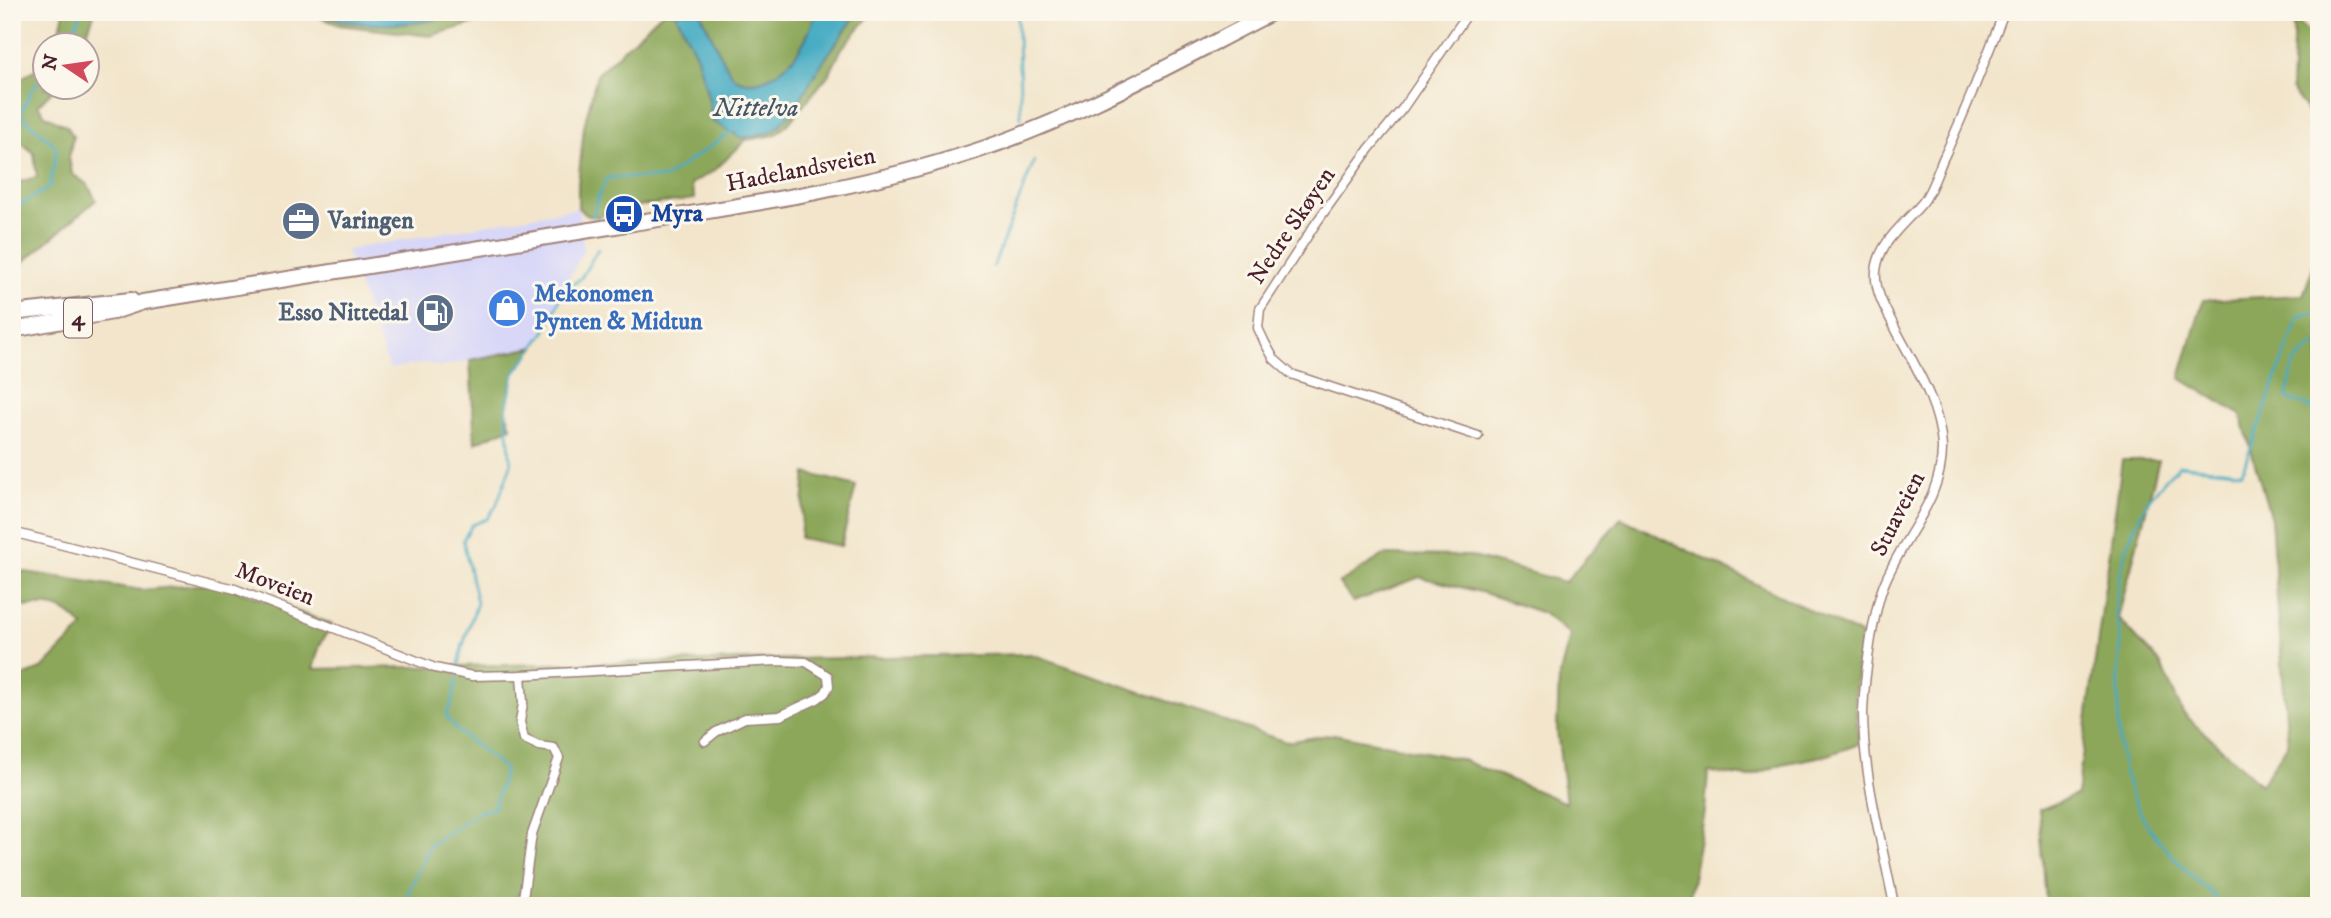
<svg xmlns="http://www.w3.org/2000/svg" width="2331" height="918" viewBox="0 0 2331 918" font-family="'IM FELL DW Pica',serif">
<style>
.built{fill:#d8d7f8}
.forest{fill:#8ca75a;stroke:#6b6342;stroke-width:2}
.water{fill:#42aac2;stroke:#466476;stroke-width:2}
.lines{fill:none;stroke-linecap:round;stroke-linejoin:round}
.stream{stroke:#42aac2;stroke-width:2.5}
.street-casing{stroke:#9e827b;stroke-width:11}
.highway-casing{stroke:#9e827b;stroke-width:18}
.street{stroke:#fff;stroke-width:8}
.highway{stroke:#fff;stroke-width:14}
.labels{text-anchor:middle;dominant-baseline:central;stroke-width:6;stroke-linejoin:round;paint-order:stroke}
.shield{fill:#fbf7ec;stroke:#7f6065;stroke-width:2}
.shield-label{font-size:23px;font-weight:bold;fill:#4a1f2b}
.street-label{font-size:24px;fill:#4a1f2b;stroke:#fbf7ec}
.transit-label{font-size:24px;font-weight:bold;fill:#164399;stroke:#fbf7ec;text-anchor:start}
.service-label{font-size:24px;font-weight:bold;fill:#4e5e75;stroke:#fbf7ec;text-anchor:start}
.shop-label{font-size:24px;font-weight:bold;fill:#366cbe;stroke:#fbf7ec;text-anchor:start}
.water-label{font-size:26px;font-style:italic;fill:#475767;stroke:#fbf7ec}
</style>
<rect width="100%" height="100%" fill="#fbf7ec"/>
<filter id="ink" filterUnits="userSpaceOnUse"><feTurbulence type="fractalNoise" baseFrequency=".0143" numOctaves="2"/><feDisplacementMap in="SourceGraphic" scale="14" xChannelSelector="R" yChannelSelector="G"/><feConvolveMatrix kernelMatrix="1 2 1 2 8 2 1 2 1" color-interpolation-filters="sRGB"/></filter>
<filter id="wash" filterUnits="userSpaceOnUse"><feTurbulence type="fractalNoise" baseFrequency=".00686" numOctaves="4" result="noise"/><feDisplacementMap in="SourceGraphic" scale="28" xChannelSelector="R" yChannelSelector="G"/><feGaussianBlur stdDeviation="1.57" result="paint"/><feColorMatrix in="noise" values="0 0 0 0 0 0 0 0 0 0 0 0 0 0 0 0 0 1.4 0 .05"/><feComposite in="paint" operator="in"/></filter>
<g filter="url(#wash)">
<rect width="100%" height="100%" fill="#f2e5cb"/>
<!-- built -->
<polygon class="built" points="578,208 584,249 535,347 439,367 426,363 389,369 346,250"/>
<!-- forest -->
<g class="forest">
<polygon points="64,12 95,12 82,45 54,45 58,39"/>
<polygon points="307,12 514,12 430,36 339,25"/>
<polygon points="663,12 873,12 842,48 830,73 788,124 775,135 746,140 714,171 691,184 695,199 616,209 598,217 589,216 578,208 578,184 584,127 597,74"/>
<polygon points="2294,19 2314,37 2319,35 2319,128 2291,89"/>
<polygon points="45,59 46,88 55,88 38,105 46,116 67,126 73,136 69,157 72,174 87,184 96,200 12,272 12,184 37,177 34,153 12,135 12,84 41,66"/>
<polygon points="2319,251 2319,906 2043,906 2046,902 2039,810 2077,795 2122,460 2159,460 2118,618 2160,663 2183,713 2261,785 2288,744 2271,519 2241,415 2180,378 2203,300 2303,295"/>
<polygon points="535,347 514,374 506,411 511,427 475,443 470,360"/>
<polygon points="806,473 856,486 841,546 800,538"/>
<path d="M1621,518L1861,635L1855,695L1859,744L1828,755L1782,764L1749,777L1708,772L1705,811L1688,906H12V681L43,668L83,627C61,600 43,605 12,608V570L142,590L217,583L332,624L320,645L313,669L1031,654L1286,742L1334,734L1460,759L1566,803L1557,731L1559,678L1570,635L1543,613L1484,593L1420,577L1353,602L1339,583L1384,555L1470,556L1565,582Z"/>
</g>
<!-- water -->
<g class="water">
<path d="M317,12H476C426,23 365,33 317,12Z"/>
<path d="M675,12H700C706,23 727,71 733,76C740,82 750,83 759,81C790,73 807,41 816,12H858L820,66L795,108L779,126L771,132L742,138L712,121L709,100L697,57Z"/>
</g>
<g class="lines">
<!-- stream -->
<g class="stream">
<polyline points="1017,12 1021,118"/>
<polyline points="67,46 81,12"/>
<polyline points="12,210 50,187 57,147 20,114 34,86 46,78"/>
<polyline points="593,217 598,196 608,177 665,178 732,131"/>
<polyline points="993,267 1034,161"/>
<polyline points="2319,341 2294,363 2286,398 2319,410"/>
<polyline points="2312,408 2319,431"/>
<polyline points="458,669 462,648 477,603 463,540 472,525 487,519 496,506 511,465 506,411 514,374 545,332 563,292 581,278 598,249"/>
<polyline points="402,906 430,845 478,812 494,808 505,769 458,731 446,716 452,702 457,679"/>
<path d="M2224,906C2192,874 2157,848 2137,806C2114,760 2118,716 2119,666C2120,657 2121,648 2120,639C2120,628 2116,618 2116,607C2118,576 2127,538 2143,510C2152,493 2166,479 2179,465L2242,472L2299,316L2319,312"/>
</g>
</g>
</g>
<g filter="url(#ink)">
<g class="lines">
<defs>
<g id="street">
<polyline points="1459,12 1464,19 1403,108 1369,149 1314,226 1260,309 1258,328 1265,343 1274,359 1291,374 1478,436"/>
<polyline points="12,532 235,589 435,668 472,676 521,675 777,661 806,662 828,676 829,686 825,693 817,699 780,716 745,718 716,732 705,741"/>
<polyline points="521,675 523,703 520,722 524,739 539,746 554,748 559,758 532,834 522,906"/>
<path d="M1892,906L1893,900C1881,838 1863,775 1863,712C1864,687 1867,663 1871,638C1874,621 1877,603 1883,587C1901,538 1943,501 1942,447C1940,405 1915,366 1896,330C1887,312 1874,292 1876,271C1879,241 1906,223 1923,202C1932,190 1937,173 1943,159C1966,111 1985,61 2004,12"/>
</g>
<g id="highway">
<polyline points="12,313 131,300"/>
<path d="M12,330L113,312L143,302C300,277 458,252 615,226C736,206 857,190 973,152C1078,118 1175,62 1273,12"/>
</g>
</defs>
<!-- street casing -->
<use href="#street" class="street-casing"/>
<!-- highway casing -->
<use href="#highway" class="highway-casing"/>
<!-- street -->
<use href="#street" class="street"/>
<!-- highway -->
<use href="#highway" class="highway"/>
</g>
</g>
<!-- icons -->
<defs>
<symbol id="bus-disc" viewBox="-11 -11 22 22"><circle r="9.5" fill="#1a4fb4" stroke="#fbf7ec"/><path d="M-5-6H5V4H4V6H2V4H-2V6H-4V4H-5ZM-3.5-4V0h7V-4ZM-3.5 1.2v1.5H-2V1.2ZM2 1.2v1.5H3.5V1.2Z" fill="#fff"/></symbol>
<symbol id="office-disc" viewBox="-11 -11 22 22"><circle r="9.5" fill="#5c6f8a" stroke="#fbf7ec"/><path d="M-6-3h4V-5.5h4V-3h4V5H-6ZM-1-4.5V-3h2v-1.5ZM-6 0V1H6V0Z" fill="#fff"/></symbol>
<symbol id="shop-disc" viewBox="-11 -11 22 22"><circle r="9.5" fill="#3f7fe0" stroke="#fbf7ec"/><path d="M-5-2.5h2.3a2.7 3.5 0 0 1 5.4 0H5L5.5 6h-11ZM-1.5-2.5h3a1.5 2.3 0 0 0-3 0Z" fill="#fff"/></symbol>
<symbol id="fuel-disc" viewBox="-11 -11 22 22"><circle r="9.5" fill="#5c6f8a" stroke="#fbf7ec"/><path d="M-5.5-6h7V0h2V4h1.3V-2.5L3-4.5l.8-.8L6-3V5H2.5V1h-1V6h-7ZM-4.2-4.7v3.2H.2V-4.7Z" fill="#fff"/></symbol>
</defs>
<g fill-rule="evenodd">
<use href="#bus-disc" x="602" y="192" width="44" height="44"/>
<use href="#office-disc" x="279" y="199" width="44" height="44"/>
<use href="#shop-disc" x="485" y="286" width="44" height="44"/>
<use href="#fuel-disc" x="413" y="291" width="44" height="44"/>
</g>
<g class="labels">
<!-- shield labels -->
<rect class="shield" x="64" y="298.5" width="28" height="39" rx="5"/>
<g class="shield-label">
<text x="78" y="318">4</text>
</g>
<!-- street labels -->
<g class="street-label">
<text transform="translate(801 170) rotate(-11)">Hadelandsveien</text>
<text transform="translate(1292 226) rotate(-56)">Nedre Skøyen</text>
<text transform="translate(1898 514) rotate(-63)">Stuaveien</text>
<text transform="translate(275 584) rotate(21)">Moveien</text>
</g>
<!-- transit labels -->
<g class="transit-label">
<text x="651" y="214">Myra</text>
</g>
<!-- service labels -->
<g class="service-label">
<text x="328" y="221">Varingen</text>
<text x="408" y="313" text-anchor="end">Esso Nittedal</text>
</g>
<!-- shop labels -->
<g class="shop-label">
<text x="534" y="294">Mekonomen<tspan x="534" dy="28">Pynten &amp; Midtun</tspan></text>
</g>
<!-- water labels -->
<g class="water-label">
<text x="756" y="108">Nittelva</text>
</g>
</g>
<!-- margin -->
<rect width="2331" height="918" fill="none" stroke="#fbf7ec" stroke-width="42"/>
<!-- north arrow -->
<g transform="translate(66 66) rotate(283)"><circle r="33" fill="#fbf7ec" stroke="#b4a19f" stroke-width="2"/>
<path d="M0-5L12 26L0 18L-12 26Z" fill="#d1495b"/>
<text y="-10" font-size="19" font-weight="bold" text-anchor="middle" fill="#4a1f2b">N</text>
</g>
</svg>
